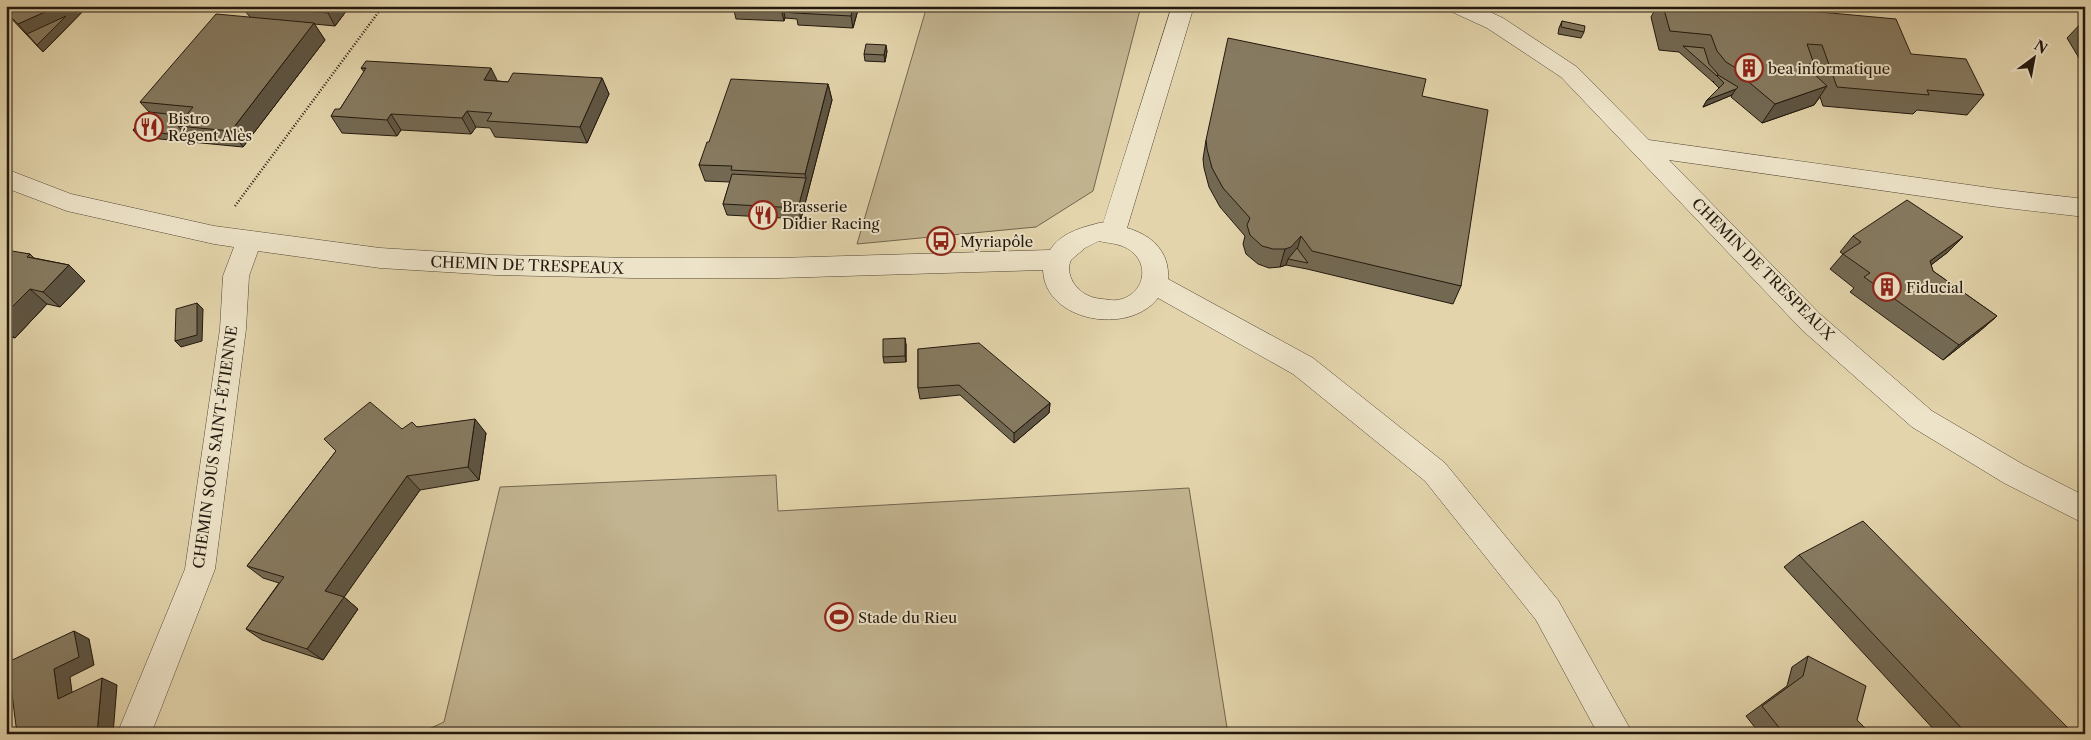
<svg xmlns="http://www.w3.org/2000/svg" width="2091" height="740" viewBox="0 0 2091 740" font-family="'Libre Caslon Text',serif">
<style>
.green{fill:#c2b490;stroke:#72664f}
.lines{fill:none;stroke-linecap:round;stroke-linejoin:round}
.minor-casing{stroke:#524735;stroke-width:1}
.path{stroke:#22180e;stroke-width:2.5;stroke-dasharray:1 2;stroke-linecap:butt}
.minor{fill:#ede3c8;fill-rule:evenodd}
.wall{fill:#736953;stroke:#22180e}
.shaded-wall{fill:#5e5543;stroke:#22180e}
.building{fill:#867a60;stroke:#22180e}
.labels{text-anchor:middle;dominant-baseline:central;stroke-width:4;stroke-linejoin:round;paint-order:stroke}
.poi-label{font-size:15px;fill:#22180e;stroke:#ede3c8;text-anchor:start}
.street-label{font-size:15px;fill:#22180e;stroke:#ede3c8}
</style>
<rect width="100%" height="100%" fill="#e3d4ab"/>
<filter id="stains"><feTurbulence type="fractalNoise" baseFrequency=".004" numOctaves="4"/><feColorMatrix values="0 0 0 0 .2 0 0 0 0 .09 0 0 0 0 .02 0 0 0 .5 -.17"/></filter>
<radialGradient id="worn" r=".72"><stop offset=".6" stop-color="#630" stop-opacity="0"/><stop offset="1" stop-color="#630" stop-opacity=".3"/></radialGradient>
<!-- green -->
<g class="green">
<polygon points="927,6 1141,6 1093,191 1036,227 857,244"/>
<polygon points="776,475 778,511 1189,488 1228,734 418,734 444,722 500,487"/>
</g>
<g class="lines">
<defs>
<g id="minor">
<path d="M1172,6H1194L1127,228C1152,235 1170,252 1168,279L1313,358L1445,463L1558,600L1633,734H1598L1536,620L1425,481L1293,374L1158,298C1129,336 1045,322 1043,270L778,278H634L495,275L380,268L258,251L249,276L246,329L215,569L151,734H117L185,569L220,329L223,276L234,247L214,244L67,211L6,188V169L71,194L214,226L380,248L495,255L634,258H778L1050,250C1061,233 1080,228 1099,223H1103ZM1099,241C1106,243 1115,243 1122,246C1153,258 1146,296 1117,300C1112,301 1106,299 1102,299C1091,298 1082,294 1075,285C1070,278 1067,269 1071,260L1085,248Z"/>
<polygon points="1447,6 1477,6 1503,18 1577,67 1649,140 1998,189 2085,199 2085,217 1998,207 1669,160 1820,314 1932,411 2024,465 2085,496 2085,524 2004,483 1912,427 1802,330 1561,77 1487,28 1450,11"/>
</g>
</defs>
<!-- minor casing -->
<use href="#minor" class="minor-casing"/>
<!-- path -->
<polyline class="path" points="235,206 383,6"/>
<!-- minor -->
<use href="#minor" class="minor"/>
</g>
<!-- wall -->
<g class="wall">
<polygon points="88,6 43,52 6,13"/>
<polygon points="246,6 350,6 335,26 314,24 325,40 243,147 139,137 133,130 149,112 140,102 250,17 245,11 247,8"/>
<polygon points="733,6 859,6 853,28 798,25 797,19 785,18 784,21 736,19"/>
<polygon points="1657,6 1754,6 1911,54 1984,95 1967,115 1917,110 1913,114 1823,106 1820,97 1814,105 1762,123 1731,97 1732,95 1703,107 1707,100 1719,88 1713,82 1714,81 1713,82 1679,52 1659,50 1651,17"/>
<polygon points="2085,19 2085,68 2067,38"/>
<polygon points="1562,21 1584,32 1581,38 1558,34 1559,28"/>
<polygon points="887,51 885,62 865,61 864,54"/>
<polygon points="361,68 508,82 602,78 609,94 587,143 495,137 490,128 476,127 471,134 401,130 397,136 342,133 331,116 340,109 364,72"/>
<polygon points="828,84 832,100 801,219 727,215 723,204 730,182 705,181 699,165 709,142"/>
<polygon points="1422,96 1461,286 1453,304 1307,269 1286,265 1280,267 1269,268 1258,264 1246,254 1243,244 1245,236 1220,207 1209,187 1204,168 1203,159 1206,140"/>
<polygon points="1853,236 1963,237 1948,252 1931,265 1933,271 1997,316 1981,330 1943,360 1850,292 1854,288 1830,269 1843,254 1840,252"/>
<polygon points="6,252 30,254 34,258 69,265 85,281 60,307 47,304 15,338 6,336"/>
<polygon points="906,344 906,362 884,363 883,357"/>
<polygon points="918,349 1050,403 1049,413 1014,443 960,395 920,399 918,388"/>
<polygon points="417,427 486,433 479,480 420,490 344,597 358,609 323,660 262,640 246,629 279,583 263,578 247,566 336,451 402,429"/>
<polygon points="1799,555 2074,734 1938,734 1784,567"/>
<polygon points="1808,656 1857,720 1871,734 1760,734 1746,716 1787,686 1792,667"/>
</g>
<!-- shaded-wall -->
<g class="shaded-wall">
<polygon points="58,6 88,6 43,52 18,24"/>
<polygon points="333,6 350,6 335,26 328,13"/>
<polygon points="782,6 789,6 784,12 785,18 784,21 781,9"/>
<polygon points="853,6 859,6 853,28 851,16"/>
<polygon points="314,23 325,40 243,147 231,131"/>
<polygon points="886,45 887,51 885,62 884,55"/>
<polygon points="491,68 499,84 484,80"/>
<polygon points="602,78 609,94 587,143 580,127"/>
<polygon points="828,84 832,100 801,219 798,208 806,178 805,174"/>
<polygon points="1827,86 1814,105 1762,123 1775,104"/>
<polygon points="1736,89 1732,95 1703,107 1707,100"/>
<polygon points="467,111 476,127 471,134 462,118"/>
<polygon points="391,114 401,130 397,136 387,120"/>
<polygon points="1301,236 1296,254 1288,259 1286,265 1280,267 1285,249"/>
<polygon points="1963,237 1948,252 1915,277 1930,261"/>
<polygon points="69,265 85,281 60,307 43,292"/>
<polygon points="30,289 47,304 15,338 6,331 6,313"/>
<polygon points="197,303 203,309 202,341 181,347 175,341"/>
<polygon points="1997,316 1981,330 1943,360 1959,345"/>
<polygon points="905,338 906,344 906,362 905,356"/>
<polygon points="1050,403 1049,413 1014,443 1014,433"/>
<polygon points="475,419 486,433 479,480 468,467"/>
<polygon points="407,476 420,490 340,603 325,591"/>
<polygon points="344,597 358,609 323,660 307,649"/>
<polygon points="74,631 89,639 94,665 70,677 74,707 58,699 54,669"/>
<polygon points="102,678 117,685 113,734 97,734"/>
</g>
<!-- building -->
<g class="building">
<polygon points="9,6 58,6 18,24 6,12 6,8"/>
<polygon points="250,6 333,6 328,13"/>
<polygon points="733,6 782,6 781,9 732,7"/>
<polygon points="786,6 797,6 795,13 784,12"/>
<polygon points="797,6 853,6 851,16 795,13"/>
<polygon points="1663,6 1754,6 1896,19 1911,54 1966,59 1984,95 1927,90 1929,95 1837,87 1822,45 1807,44 1814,64 1809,64 1812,72 1827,86 1775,104 1744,78 1747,75 1726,62 1717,51 1711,35 1670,31"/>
<polygon points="216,14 314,23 231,131 178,126 193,107 140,102"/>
<polygon points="66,16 37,45 27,34"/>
<polygon points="1562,21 1585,26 1584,32 1561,27"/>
<polygon points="1228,38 1426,79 1422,96 1488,110 1461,286 1312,251 1301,236 1291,247 1285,249 1273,249 1262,246 1250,235 1247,225 1250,218 1223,188 1212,168 1207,149 1206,140"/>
<polygon points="866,44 886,45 884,55 864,54"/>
<polygon points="1683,46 1704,48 1709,64 1718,74 1717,76"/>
<polygon points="366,61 491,68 484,80 508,82 513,73 602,78 580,127 487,121 492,113 467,111 462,118 391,114 387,120 331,116 335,109 340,109 366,68 361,68"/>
<polygon points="1718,75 1738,87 1736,89 1707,100 1724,83 1717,76"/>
<polygon points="731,79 828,84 805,174 731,170 732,166 699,165 707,142 709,142"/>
<polygon points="149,112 186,116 178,126 186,136 133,130"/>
<polygon points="732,174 806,178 798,208 723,204"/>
<polygon points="1907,200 1963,237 1930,261 1933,271 1997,316 1959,345 1864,277 1870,273 1843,254 1861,242 1853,236"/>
<polygon points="1297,248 1308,263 1288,259"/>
<polygon points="12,251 30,254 27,257 69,265 43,292 30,289 6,313 6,252 10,253"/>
<polygon points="197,303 197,335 175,341 176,309"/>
<polygon points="905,338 905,356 883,357 883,339"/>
<polygon points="979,343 1050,403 1014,433 959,385 918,388 918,349"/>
<polygon points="370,402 402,429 412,422 417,427 475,419 468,467 407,476 325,591 344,597 307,649 246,629 284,577 247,566 336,451 324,439"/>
<polygon points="1863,521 2074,734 1967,734 1799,555"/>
<polygon points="74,631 79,657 54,669 58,699 102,678 97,734 17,734 8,662"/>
<polygon points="1808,656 1866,686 1857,720 1871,734 1784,734 1762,706 1803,676"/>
</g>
<!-- icons -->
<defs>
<symbol id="building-ring" viewBox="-11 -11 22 22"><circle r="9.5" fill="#ede3c8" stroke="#8f2418" stroke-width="1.5"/><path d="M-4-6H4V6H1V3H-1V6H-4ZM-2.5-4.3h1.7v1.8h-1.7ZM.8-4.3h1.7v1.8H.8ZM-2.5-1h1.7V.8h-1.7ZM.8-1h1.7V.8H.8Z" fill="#8f2418"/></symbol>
<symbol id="restaurant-ring" viewBox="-11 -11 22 22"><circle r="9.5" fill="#ede3c8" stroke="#8f2418" stroke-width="1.5"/><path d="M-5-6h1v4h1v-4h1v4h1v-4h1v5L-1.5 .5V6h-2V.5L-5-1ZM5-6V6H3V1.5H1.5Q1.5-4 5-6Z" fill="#8f2418"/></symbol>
<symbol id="bus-ring" viewBox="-11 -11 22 22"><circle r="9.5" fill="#ede3c8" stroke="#8f2418" stroke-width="1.5"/><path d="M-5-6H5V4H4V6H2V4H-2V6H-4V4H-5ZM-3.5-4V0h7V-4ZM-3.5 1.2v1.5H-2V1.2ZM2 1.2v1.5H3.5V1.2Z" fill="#8f2418"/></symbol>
<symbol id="stadium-ring" viewBox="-11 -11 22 22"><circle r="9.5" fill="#ede3c8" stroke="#8f2418" stroke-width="1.5"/><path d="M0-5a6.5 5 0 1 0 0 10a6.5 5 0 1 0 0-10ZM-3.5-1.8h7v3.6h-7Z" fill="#8f2418"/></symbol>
</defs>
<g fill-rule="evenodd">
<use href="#building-ring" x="1733" y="52" width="32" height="32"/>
<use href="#restaurant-ring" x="133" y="111" width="32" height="32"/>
<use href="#restaurant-ring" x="747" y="199" width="32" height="32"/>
<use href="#bus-ring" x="925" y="225" width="32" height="32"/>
<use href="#building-ring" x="1871" y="271" width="32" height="32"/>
<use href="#stadium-ring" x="823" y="601" width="32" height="32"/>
</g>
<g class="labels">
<!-- poi labels -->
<g class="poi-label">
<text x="1768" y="68">bea informatique</text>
<text x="168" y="118">Bistro<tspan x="168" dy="17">Régent Alès</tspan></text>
<text x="782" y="206">Brasserie<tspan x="782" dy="17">Didier Racing</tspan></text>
<text x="960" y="241">Myriapôle</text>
<text x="1906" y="287">Fiducial</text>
<text x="858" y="617">Stade du Rieu</text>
</g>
<!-- street labels -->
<g class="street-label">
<text transform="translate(527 265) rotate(2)">CHEMIN DE TRESPEAUX</text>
<text transform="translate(1763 269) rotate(45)">CHEMIN DE TRESPEAUX</text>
<text transform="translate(215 447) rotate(-82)">CHEMIN SOUS SAINT-ÉTIENNE</text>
</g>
</g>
<!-- margin -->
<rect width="2091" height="740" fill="none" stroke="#e3d4ab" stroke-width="25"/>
<rect x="8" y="8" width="2076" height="725" fill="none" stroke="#22180e" stroke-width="2.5"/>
<rect x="12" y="12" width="2066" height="715" fill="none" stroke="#22180e"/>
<!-- north arrow -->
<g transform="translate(2034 58) rotate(32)" stroke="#ede3c8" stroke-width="4" paint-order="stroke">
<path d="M0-4L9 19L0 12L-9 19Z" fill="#22180e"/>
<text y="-8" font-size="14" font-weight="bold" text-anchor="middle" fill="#22180e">N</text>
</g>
<rect width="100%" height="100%" filter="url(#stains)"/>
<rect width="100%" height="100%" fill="url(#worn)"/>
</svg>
